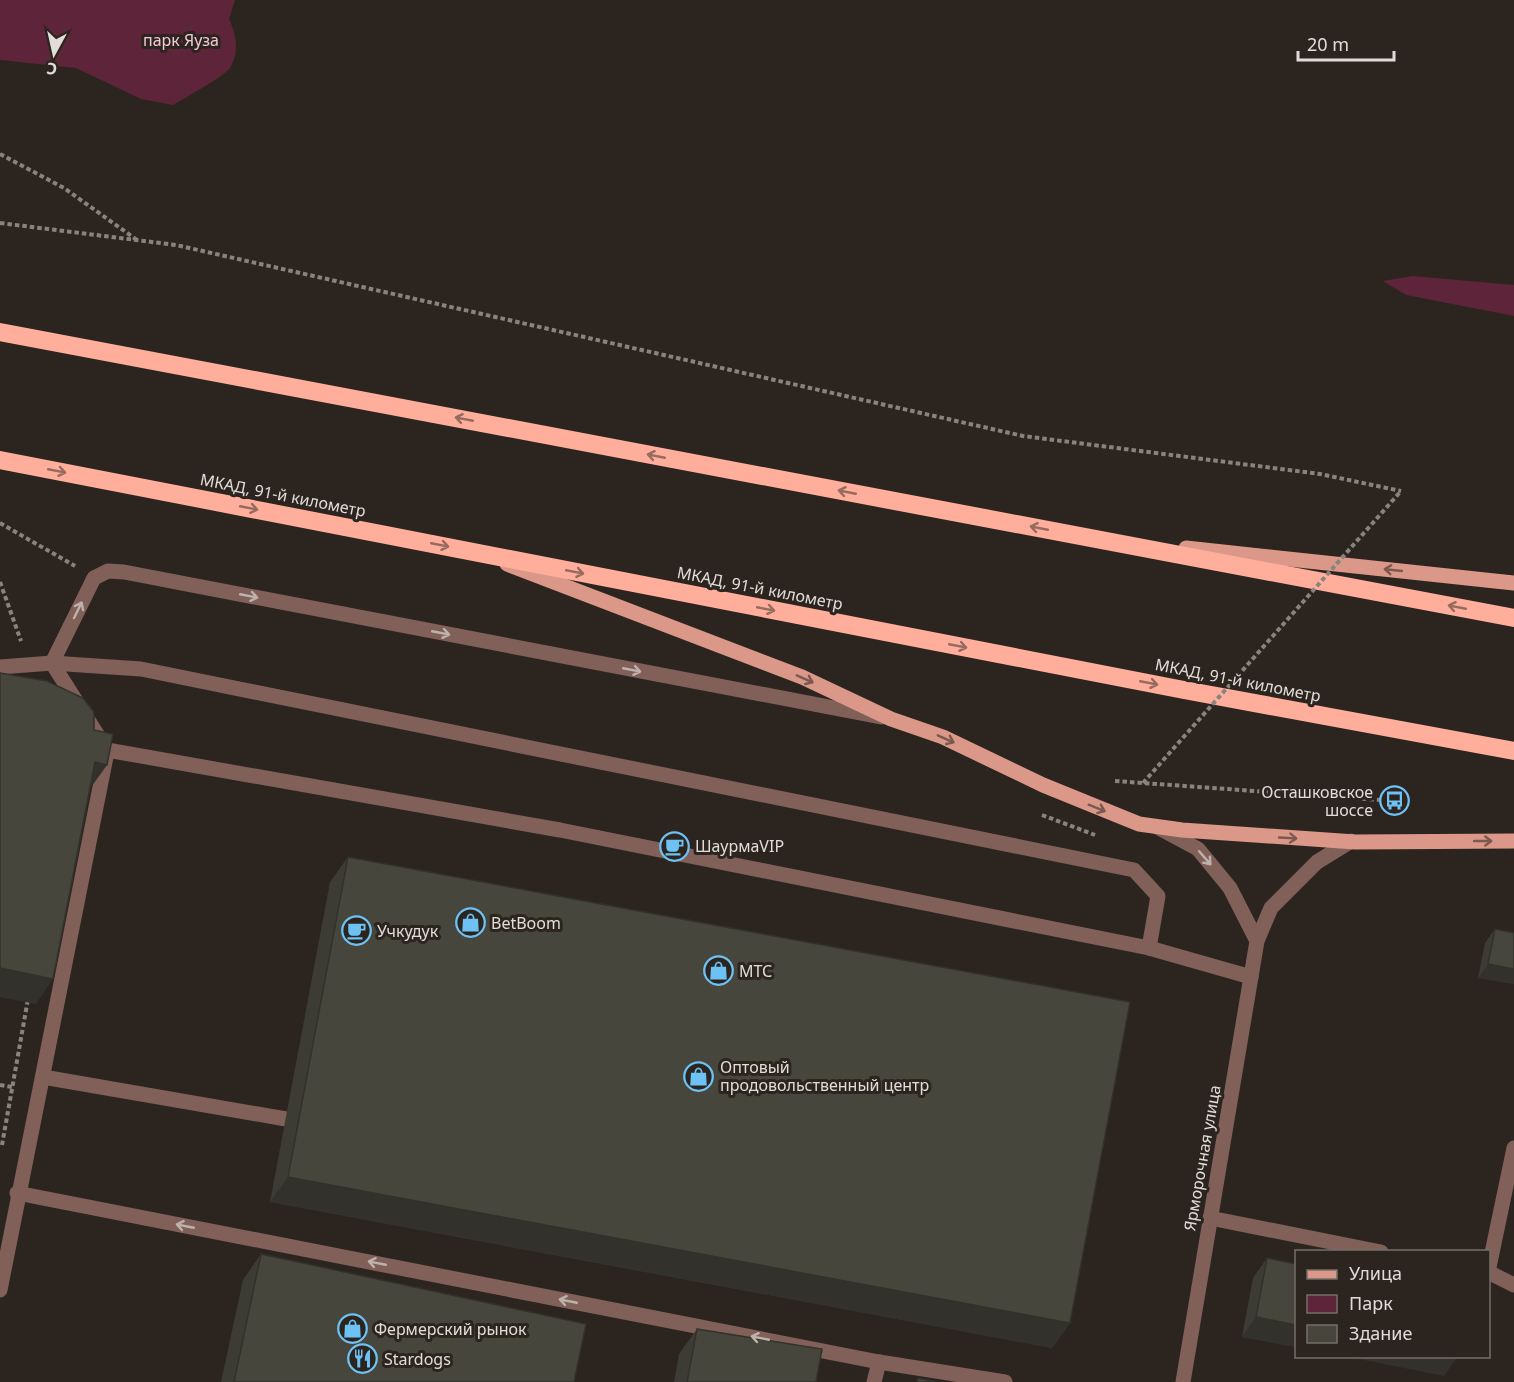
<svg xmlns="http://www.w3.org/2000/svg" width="1514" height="1382" viewBox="0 0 1514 1382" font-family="'Noto Sans',sans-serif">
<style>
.green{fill:#5e2439}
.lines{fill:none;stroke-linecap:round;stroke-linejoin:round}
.path{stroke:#89837e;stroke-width:4;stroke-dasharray:4.5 3;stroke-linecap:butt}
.minor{stroke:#816059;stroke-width:15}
.major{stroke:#db9889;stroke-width:15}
.highway{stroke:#ffae9c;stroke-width:18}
.path-bridge{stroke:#89837e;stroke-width:4;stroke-dasharray:4.5 3;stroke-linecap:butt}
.wall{fill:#3d3c34}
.shaded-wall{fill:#32312b}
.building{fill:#47463d;stroke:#32312b;stroke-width:1.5}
.oneway{stroke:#966a5e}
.oneway2{stroke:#7b594f}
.oneway3{stroke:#bfb1ac}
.labels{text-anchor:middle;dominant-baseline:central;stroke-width:6;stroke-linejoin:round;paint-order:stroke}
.park-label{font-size:16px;fill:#f3c8d4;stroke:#2c251f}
.street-label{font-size:16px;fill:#e1dcd8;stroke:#2c251f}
.poi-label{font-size:16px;fill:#e1dcd8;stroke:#2c251f;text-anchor:start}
</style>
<rect width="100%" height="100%" fill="#2c251f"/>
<!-- green -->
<g class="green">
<path d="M0,0H235L229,19C236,34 240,52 230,68C225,76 184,98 173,105L141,99L76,68L0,60Z"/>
<polygon points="1413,276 1514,285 1514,316 1406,295 1383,281"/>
</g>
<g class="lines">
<!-- path -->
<g class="path">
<polyline points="0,154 64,188 137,240"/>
<polyline points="0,223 176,245 1023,436 1320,474 1401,491"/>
<polyline points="0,523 75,566"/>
<polyline points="0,582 21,641"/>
<polyline points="1115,781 1394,801"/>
<polyline points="1042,815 1095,835"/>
<polyline points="0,1085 12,1087"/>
<polyline points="2,1145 28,999"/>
</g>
<!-- minor -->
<g class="minor">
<polyline points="52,663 107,750 560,830 1149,948 1251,977"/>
<polyline points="52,663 94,578 108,571 124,572 881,717"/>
<polyline points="0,667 52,663 141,669 1134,870 1158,896 1149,948"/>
<polyline points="1157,827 1198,849 1230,888 1257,941"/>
<polyline points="43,1077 286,1119"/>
<polyline points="17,1193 879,1362 1005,1382"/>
<polyline points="1210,1218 1381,1252"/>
<polyline points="1488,1272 1514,1148"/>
<polyline points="1490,1273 1514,1285"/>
<polyline points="0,1290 107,752"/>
<polyline points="874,1382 879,1362"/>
<polyline points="1183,1382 1257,941 1271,908 1317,862 1351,841"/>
</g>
<!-- major -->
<g class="major">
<polyline points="1186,548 1514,583"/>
<polyline points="507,564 802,677 891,719 943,737 1043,785 1139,824 1182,830 1355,842 1514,841"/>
</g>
<!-- highway -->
<g class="highway">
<polyline points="0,332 1514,618"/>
<polyline points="0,460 1184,690 1514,751"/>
</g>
<!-- path-bridge -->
<polyline class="path-bridge" points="1143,783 1401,491"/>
</g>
<!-- wall -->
<g class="wall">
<polygon points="348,857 1070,1323 1052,1348 270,1202 330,882"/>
<polygon points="1495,929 1514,933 1514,984 1478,978 1485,943"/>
<polygon points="261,1254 574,1382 221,1382 243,1280"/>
<polygon points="1267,1258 1296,1264 1296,1347 1242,1337 1253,1278"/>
<polygon points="697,1329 816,1382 674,1382 679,1354"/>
</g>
<!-- shaded-wall -->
<g class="shaded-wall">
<polygon points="95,762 107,765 89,790"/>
<polygon points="1488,964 1514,969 1514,984 1478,978"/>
<polygon points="0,968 53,979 36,1004 0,997"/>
<polygon points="288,1177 1070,1323 1052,1348 270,1202"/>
<polygon points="1256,1317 1296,1325 1296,1347 1242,1337"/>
<polygon points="1344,1356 1458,1356 1444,1376"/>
</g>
<!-- building -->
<g class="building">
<polygon points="0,673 47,681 83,698 94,712 94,730 113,734 107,765 95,762 53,979 0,968"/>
<polygon points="348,857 1130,1002 1070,1323 288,1177"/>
<polygon points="1495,929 1514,933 1514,969 1488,964"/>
<polygon points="261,1254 586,1324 574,1382 234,1382"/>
<polygon points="1267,1258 1296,1264 1296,1325 1256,1317"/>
<polygon points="697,1329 822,1349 816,1382 687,1382"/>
<polygon points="918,1378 937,1382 917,1382"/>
</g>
<!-- one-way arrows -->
<defs><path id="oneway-shaft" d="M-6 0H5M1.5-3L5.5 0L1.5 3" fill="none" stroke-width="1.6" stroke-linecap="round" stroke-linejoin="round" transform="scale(1.5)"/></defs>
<g class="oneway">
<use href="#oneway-shaft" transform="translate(464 419) rotate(-169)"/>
<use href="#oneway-shaft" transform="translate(656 456) rotate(-169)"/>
<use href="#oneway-shaft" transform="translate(57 471) rotate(11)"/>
<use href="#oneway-shaft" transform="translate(847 492) rotate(-169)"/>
<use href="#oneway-shaft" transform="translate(249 508) rotate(11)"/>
<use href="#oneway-shaft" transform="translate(1039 528) rotate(-169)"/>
<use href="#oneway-shaft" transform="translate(440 545) rotate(11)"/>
<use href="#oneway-shaft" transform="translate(575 572) rotate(11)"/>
<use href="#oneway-shaft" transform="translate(1457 607) rotate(-169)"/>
<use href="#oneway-shaft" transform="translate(766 609) rotate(11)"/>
<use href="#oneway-shaft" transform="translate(958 646) rotate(11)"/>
<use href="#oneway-shaft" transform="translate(1149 683) rotate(11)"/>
</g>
<g class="oneway2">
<use href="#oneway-shaft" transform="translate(1393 570) rotate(-174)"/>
<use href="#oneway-shaft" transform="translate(805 679) rotate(24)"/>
<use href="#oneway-shaft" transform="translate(946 739) rotate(24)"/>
<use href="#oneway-shaft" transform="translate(1097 808) rotate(22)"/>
<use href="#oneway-shaft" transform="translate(1288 838) rotate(3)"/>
<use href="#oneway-shaft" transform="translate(1483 841)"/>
</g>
<g class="oneway3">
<use href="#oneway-shaft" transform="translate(249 596) rotate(11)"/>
<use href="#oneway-shaft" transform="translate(78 610) rotate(-64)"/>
<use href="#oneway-shaft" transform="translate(441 633) rotate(11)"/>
<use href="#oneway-shaft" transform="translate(632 670) rotate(11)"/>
<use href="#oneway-shaft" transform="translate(1205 858) rotate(49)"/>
<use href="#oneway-shaft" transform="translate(185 1226) rotate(-169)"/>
<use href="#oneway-shaft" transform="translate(377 1263) rotate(-169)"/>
<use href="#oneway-shaft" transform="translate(568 1301) rotate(-169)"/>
<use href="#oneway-shaft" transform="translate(760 1338) rotate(-169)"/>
</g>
<!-- icons -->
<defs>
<symbol id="bus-ring" viewBox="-11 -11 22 22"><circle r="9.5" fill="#2c251f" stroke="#6dc2f3" stroke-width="1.5"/><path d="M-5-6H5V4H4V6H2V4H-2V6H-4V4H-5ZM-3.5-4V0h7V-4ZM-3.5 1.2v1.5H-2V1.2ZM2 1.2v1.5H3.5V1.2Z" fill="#6dc2f3"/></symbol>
<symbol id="cafe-ring" viewBox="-11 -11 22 22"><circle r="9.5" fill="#2c251f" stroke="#6dc2f3" stroke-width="1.5"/><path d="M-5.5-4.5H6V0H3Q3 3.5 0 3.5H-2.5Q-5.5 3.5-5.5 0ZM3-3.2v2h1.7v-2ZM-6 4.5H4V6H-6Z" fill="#6dc2f3"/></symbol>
<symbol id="shop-ring" viewBox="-11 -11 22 22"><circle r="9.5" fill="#2c251f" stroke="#6dc2f3" stroke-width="1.5"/><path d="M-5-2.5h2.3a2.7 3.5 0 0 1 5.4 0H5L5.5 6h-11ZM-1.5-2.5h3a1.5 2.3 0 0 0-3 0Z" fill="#6dc2f3"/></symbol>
<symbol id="restaurant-ring" viewBox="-11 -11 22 22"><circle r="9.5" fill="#2c251f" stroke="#6dc2f3" stroke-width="1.5"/><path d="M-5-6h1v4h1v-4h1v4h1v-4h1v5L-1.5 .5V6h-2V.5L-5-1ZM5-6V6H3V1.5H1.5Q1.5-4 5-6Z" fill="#6dc2f3"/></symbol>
</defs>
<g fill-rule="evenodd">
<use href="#bus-ring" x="1378" y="784" width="33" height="33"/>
<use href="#cafe-ring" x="658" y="830" width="33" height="33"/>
<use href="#shop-ring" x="454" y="906" width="33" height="33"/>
<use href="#cafe-ring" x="340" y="914" width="33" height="33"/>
<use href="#shop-ring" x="702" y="954" width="33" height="33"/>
<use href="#shop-ring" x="682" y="1060" width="33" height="33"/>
<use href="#shop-ring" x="336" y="1312" width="33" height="33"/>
<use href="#restaurant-ring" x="346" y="1342" width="33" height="33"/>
</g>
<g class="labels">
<!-- park labels -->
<g class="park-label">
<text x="181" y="40">парк Яуза</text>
</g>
<!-- street labels -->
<g class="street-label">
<text transform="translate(283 495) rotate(11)">МКАД, 91-й километр</text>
<text transform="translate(760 588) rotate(11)">МКАД, 91-й километр</text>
<text transform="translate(1238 680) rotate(11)">МКАД, 91-й километр</text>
<text transform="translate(1202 1158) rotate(-80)">Ярморочная улица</text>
</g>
<!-- poi labels -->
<g class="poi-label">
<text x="1373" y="792" text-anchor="end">Осташковское<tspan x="1373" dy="18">шоссе</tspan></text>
<text x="695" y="846">ШаурмаVIP</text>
<text x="491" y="923">BetBoom</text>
<text x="377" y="931">Учкудук</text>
<text x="739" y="971">МТС</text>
<text x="720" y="1067">Оптовый<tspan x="720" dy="18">продовольственный центр</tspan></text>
<text x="374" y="1329">Фермерский рынок</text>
<text x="384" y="1359">Stardogs</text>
</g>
</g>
<!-- legend -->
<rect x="1295" y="1250" width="195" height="108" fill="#2c251f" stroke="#746e69" stroke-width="1.5"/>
<rect x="1307" y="1270" width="30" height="9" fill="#db9889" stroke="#746e69" stroke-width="1.5"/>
<text x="1349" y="1280" font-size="18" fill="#e1dcd8">Улица</text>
<rect x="1307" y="1295" width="30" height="18" fill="#5e2439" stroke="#746e69" stroke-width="1.5"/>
<text x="1349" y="1310" font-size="18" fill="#e1dcd8">Парк</text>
<rect x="1307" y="1325" width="30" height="18" fill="#47463d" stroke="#746e69" stroke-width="1.5"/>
<text x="1349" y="1340" font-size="18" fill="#e1dcd8">Здание</text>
<!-- north arrow -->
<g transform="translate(54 54) rotate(188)" stroke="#2c251f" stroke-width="4.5" paint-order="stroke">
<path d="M0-4.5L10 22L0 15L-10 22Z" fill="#e1dcd8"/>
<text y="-9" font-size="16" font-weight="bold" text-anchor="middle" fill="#e1dcd8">С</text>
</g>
<!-- scale -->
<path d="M1298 51v9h96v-9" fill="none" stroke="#e1dcd8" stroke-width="3"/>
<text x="1307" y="51" font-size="18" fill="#e1dcd8" stroke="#2c251f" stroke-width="4.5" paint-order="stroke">20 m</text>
</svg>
